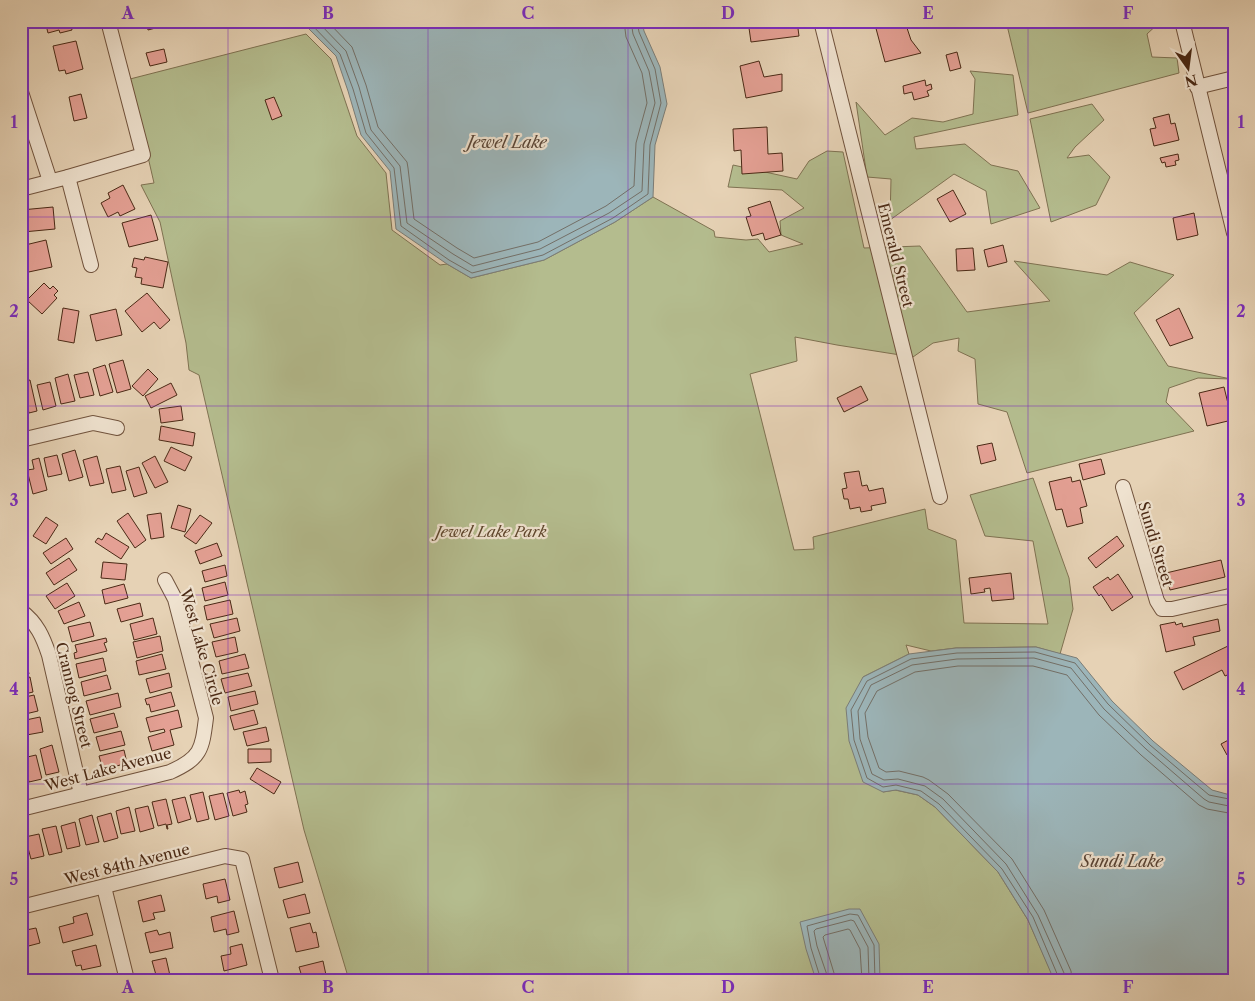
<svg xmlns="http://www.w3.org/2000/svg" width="1255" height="1001" viewBox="0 0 1255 1001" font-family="'Libre Caslon Text',serif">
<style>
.green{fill:#b4bc8e;stroke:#7f7252}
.water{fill:#9cb5b9;stroke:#7b7d77}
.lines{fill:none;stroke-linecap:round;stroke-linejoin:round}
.shore{stroke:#736f67;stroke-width:1}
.building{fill:#e4a094;stroke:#4a2915}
.minor-casing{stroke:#71533d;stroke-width:16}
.minor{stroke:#efe2cf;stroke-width:14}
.grid{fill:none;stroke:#7b2cbf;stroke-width:1;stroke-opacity:0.55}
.labels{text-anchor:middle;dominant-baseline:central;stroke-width:4.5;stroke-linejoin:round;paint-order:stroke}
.street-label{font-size:15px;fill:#4a2915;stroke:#efe2cf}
.park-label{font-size:15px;font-style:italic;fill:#5f462d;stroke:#efe2cf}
.water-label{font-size:16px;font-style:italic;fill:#5a4536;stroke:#efe2cf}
.neatline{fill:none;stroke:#7b2cbf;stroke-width:2}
.grid-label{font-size:16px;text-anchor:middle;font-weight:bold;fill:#7b2cbf}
</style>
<rect width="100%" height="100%" fill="#e6d2b5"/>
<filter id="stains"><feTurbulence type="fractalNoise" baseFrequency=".004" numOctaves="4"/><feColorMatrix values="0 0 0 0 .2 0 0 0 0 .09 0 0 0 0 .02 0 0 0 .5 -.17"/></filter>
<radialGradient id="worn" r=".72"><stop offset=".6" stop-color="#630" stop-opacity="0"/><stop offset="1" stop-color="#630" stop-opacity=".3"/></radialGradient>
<!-- green -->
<g class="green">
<polygon points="1006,21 1161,21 1147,34 1152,57 1177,58 1179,73 1028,113"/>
<polygon points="306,34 331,59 357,136 386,173 392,230 440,265 447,264 471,278 544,260 615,222 653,197 714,231 715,237 746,240 758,239 769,252 803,244 781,235 780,221 804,208 782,190 728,187 733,165 797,179 809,161 827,151 843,152 864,248 920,246 967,312 1050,301 1014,261 1107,275 1130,262 1174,275 1134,313 1168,366 1231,379 1198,378 1169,388 1166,402 1194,431 1027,473 1007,412 978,404 975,359 958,351 959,338 933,343 913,357 837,345 795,337 797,361 750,374 794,550 814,549 813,537 925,509 928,529 956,540 964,623 1048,624 1033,541 985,536 970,495 1033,478 1069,578 1073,609 1060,654 1036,647 956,648 931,651 906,645 909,654 863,677 883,792 895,790 918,795 935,807 998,872 1028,920 1052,974 1050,980 349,980 304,830 199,375 189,370 186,343 160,222 141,185 154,183 130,79"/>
<polygon points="970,71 1013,75 1018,115 914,137 916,149 965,144 991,165 1018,171 1040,208 991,224 986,191 954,174 890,220 891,179 867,177 856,102 885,135 912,118 943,122 973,114 975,79"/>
<polygon points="1092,104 1104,120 1075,147 1067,158 1089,155 1110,177 1096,205 1051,222 1030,119"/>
</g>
<!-- water -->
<g class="water">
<polygon points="301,21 642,21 644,31 660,67 667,104 655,145 653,197 615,222 544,260 471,278 447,264 396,229 390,171 361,135 348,91 336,56"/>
<polygon points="1036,647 1077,658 1112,701 1153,741 1212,790 1234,796 1234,980 1054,980 1028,920 998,872 935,807 918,795 896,790 883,792 863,782 849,741 846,708 863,677 909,654 956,648"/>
<polygon points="849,909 860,909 879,944 880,980 816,980 806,949 800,922"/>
</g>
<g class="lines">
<!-- shore -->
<g class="shore">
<polyline points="308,21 340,54 353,89 366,133 394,168 401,226 449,260 472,273 543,255 613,218 648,194 650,145 661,103 655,69 639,32 637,21"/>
<polyline points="317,21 346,51 359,87 371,130 400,166 407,223 453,254 473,266 540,249 609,213 642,191 644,144 655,103 649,71 633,34 631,21"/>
<polyline points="327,21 352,47 366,85 378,127 407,162 408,168 414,219 457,248 474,258 538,242 606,206 634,186 636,143 647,103 642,73 626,37 624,21"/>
<polyline points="821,980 811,948 807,926 850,914 858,915 874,945 875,980"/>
<polyline points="827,980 827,975 817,946 814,931 816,929 851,920 854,921 868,947 869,980"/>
<polyline points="835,980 834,973 823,937 825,935 848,929 850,930 860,949 862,980"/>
<polyline points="1059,980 1058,976 1033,917 1002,869 939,804 921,791 896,785 883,787 867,778 854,740 851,710 867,681 911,659 957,653 1035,652 1075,663 1108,704 1150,745 1209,795 1234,800"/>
<polyline points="1065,980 1064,973 1038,915 1006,864 943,799 925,786 898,779 884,780 872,774 860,739 858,711 871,685 912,665 957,659 1034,658 1071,668 1104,709 1146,749 1204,799 1209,802 1234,807"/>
<polyline points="1072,980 1071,971 1044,910 1012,859 948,794 929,780 923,777 899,771 886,772 879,768 868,737 865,713 877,691 915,672 958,666 1033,666 1067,675 1099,715 1141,755 1199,805 1207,809 1234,814"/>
</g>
</g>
<!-- building -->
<g class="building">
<polygon points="45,21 70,21 72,30 60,33 59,30 48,33"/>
<polygon points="146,21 182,21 148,30"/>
<polygon points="748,21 797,21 799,36 751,42"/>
<polygon points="874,21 911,21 907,28 911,40 921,53 885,62"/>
<polygon points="76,41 83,69 66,74 65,70 59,71 53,46"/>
<polygon points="164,49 167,62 150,66 146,53"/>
<polygon points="957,52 961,68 950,71 946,55"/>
<polygon points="759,61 764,77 782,74 782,91 746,98 740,66"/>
<polygon points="925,80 926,86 931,84 932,89 927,91 929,96 914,100 912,92 904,94 903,86"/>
<polygon points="81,94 87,118 74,121 69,97"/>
<polygon points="274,97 282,116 272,120 265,100"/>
<polygon points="1169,114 1171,124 1175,123 1179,140 1154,146 1150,129 1156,128 1153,118"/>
<polygon points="767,127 768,154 782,153 783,171 742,174 741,150 734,151 733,129"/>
<polygon points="1178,154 1179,160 1175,161 1176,165 1166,167 1165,162 1162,163 1160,158"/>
<polygon points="123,185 135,209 120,216 118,212 108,217 101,203 110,198 108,193"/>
<polygon points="953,190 966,214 950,222 937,199"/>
<polygon points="770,201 781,235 765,240 763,233 752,236 746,217 751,216 748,208"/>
<polygon points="53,207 55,229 23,232 21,222 21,210"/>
<polygon points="1194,213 1198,235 1177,240 1173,218"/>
<polygon points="151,215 158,240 129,247 122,223"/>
<polygon points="46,240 52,267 24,273 21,260 21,246"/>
<polygon points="1003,245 1007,262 988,267 984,250"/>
<polygon points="973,248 975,270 957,271 956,249"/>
<polygon points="145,257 168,262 163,288 141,284 142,278 135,277 137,268 132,267 134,258 144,260"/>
<polygon points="44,283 50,289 53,286 58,291 54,295 57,298 42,314 27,300"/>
<polygon points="147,293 170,320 160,329 154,322 142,332 125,311"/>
<polygon points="63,308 79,311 74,343 58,340"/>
<polygon points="1179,308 1193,338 1170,346 1156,320"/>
<polygon points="116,309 122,335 96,341 90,315"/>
<polygon points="123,360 131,389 117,393 109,364"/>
<polygon points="105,365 113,392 100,396 93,369"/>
<polygon points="148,369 158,379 143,396 132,386"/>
<polygon points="88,372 94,395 80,398 74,375"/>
<polygon points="68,374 75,401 61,404 55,378"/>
<polygon points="30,380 37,411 29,413 27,405 22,407 21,382"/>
<polygon points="50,382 56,406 43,410 37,385"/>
<polygon points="171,383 177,395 151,408 145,396"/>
<polygon points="861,386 868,400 844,412 837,398"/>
<polygon points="1224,387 1232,420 1207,426 1199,393"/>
<polygon points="181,406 183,420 161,423 159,409"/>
<polygon points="161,426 195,433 193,446 159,440"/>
<polygon points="992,443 996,460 981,464 977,446"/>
<polygon points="171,447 192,457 185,471 164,461"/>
<polygon points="75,450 83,477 69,481 62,454"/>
<polygon points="57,455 62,474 48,477 44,458"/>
<polygon points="97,456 104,483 90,486 83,460"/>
<polygon points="155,456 168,482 155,488 142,463"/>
<polygon points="39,458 47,490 33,494 27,470 34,469 32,460"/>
<polygon points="1101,459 1105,474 1083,480 1079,464"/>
<polygon points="120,466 126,490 112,493 106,469"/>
<polygon points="139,467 147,493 134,497 126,471"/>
<polygon points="21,468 28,492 21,493"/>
<polygon points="859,471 862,486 867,485 869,491 883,488 886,503 871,506 872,510 861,512 860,507 850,509 848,499 844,499 842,489 847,488 844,473"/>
<polygon points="1071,477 1072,482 1080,480 1087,506 1080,508 1083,523 1067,527 1062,509 1056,510 1049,482"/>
<polygon points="178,505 191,509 185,532 171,528"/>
<polygon points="128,513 146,540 135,548 117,521"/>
<polygon points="161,513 164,537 151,539 147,515"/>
<polygon points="200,515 212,523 196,544 184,536"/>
<polygon points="46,517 58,525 46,544 33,536"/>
<polygon points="106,533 129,547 121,559 95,542 98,538 102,540"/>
<polygon points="1117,536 1124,546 1096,568 1088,558"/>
<polygon points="66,538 73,549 51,564 43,553"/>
<polygon points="217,543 222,556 200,564 195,551"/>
<polygon points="69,558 77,570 54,585 46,573"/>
<polygon points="1221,560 1225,577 1170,590 1166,573"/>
<polygon points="103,562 127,564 125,580 101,578"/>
<polygon points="225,565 227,576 205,582 202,571"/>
<polygon points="1011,573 1014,599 992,601 990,588 984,589 985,592 971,594 969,578"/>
<polygon points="1118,574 1133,597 1112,611 1101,594 1099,596 1093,587 1108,577 1110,580"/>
<polygon points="225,582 228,595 205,601 202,588"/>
<polygon points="67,583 75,596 55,609 46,596"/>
<polygon points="124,584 128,598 105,604 102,590"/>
<polygon points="230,600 233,614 207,620 204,606"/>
<polygon points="79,602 85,616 64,624 58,611"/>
<polygon points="140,603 143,616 121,622 117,609"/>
<polygon points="153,618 157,634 134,640 130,624"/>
<polygon points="237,618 240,631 214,638 210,624"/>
<polygon points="1218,619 1220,631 1193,637 1195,645 1166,652 1160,625 1175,622 1176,625 1182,623 1183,627"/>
<polygon points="90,622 94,636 72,642 68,627"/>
<polygon points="160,636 163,651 137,658 133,642"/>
<polygon points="235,637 238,652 216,657 212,642"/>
<polygon points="106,638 107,642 104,643 107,651 75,659 74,653 77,652 75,645"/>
<polygon points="1228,646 1234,658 1234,672 1225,676 1222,670 1183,690 1174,672"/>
<polygon points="162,654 166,669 139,675 136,661"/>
<polygon points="245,654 249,668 222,674 219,661"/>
<polygon points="103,658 106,671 79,678 76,664"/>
<polygon points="26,660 29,674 21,676 21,661"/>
<polygon points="169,673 172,687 150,693 146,679"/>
<polygon points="248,673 252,686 225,693 221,679"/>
<polygon points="107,675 111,689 84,696 81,682"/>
<polygon points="30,677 33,692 21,695 21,680"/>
<polygon points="255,691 258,704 231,711 228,697"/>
<polygon points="171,692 175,706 151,712 149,704 147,705 145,699"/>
<polygon points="118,693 121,707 90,715 86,701"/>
<polygon points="34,695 38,711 21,715 21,698"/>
<polygon points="178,710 182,727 170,730 174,745 152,751 148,737 165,732 164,729 150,732 146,718"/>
<polygon points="254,710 258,724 234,730 230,716"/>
<polygon points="114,713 118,727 94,733 90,719"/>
<polygon points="40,717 43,732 21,736 21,721"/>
<polygon points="266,727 269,741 247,746 243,732"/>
<polygon points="121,731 125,745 100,751 96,737"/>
<polygon points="1234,737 1234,751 1227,755 1221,744"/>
<polygon points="52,745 59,772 46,775 40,749"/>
<polygon points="248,749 271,749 271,762 248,763"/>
<polygon points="124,750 127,763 103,770 99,756"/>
<polygon points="36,755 42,779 29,782 23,758"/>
<polygon points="257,768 281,782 274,794 250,779"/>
<polygon points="239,790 240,793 245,791 248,804 245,805 247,812 233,816 227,793"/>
<polygon points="203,792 209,819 197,822 190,795"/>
<polygon points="223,793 229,816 215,820 209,796"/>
<polygon points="185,797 191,819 178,823 172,800"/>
<polygon points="166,799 172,824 167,825 168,829 167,829 166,824 158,826 152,802"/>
<polygon points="148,806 154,828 140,832 135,809"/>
<polygon points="129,807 135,831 121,834 116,811"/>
<polygon points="111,813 118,838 104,842 97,817"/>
<polygon points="92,815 99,842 86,845 79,819"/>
<polygon points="75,822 80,846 67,849 61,826"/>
<polygon points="56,826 62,852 49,855 42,829"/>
<polygon points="39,834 44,856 31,859 25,837"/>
<polygon points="298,862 303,882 279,888 274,868"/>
<polygon points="225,879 230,900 218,903 217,896 206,899 203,884"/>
<polygon points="305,894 310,913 288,918 283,900"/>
<polygon points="161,895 165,911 153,913 155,919 143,922 138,901"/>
<polygon points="234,911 239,932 227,935 226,929 214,932 211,917"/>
<polygon points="87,913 93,935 63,943 59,927 74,923 73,917"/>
<polygon points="310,923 313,933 316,932 319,947 296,952 290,928"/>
<polygon points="36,928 40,943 21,948 21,931"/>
<polygon points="157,930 159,935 170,932 173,948 150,953 145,933"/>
<polygon points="242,944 247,965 224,971 221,956 231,954 230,947"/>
<polygon points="96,945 101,966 82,970 81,965 76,966 72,951"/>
<polygon points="21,958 27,980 21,980"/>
<polygon points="166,958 171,980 152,980 151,976 156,975 152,961"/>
<polygon points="323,961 326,975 308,980 303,980 299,967"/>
</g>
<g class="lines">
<defs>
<g id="minor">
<polyline points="821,21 940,497"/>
<polyline points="1182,21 1234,233"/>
<polyline points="1197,87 1234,78"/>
<polyline points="21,92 50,181"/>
<polyline points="68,177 91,265"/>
<polyline points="21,189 68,177 143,155 108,21"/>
<polyline points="21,440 93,423 117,428"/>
<polyline points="1123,487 1157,601 1162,609 1172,609 1234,595"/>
<path d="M21,611C37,623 43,637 49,655L81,794"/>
<path d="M21,809L170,772C201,758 202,750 206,718L175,599L165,580"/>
<polyline points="104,887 127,980"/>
<polyline points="21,907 225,856 242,859 272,980"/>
</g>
</defs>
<!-- minor casing -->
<use href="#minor" class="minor-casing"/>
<!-- minor -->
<use href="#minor" class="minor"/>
</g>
<!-- grid -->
<path class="grid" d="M228,21V980M428,21V980M628,21V980M828,21V980M1028,21V980M21,217H1234M21,406H1234M21,595H1234M21,784H1234"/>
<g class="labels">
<!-- street labels -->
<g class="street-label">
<text transform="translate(896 255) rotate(76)">Emerald Street</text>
<text transform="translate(1156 544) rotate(73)">Sundi Street</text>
<text transform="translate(202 647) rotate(74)">West Lake Circle</text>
<text transform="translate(74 695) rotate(76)">Crannog Street</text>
<text transform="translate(108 769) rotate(-15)">West Lake Avenue</text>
<text transform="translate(127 864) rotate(-14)">West 84th Avenue</text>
</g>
<!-- park labels -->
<g class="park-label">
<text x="491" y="531">Jewel Lake Park</text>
</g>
<!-- water labels -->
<g class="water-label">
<text x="507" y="142">Jewel Lake</text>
<text x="1122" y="861">Sundi Lake</text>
</g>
</g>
<!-- margin -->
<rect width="1255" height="1001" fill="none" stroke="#e6d2b5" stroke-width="55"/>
<!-- north arrow -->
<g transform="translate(1188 68) rotate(166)" stroke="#efe2cf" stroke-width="4" paint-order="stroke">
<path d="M0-4L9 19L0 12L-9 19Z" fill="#4a2915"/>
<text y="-8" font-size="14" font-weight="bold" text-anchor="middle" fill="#4a2915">N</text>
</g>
<rect x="28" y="28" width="1200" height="946" class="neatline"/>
<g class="grid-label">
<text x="128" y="19">A</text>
<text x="328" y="19">B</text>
<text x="528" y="19">C</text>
<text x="728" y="19">D</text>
<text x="928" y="19">E</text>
<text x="1128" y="19">F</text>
<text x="14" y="128">1</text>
<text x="1241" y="128">1</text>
<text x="14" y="317">2</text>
<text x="1241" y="317">2</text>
<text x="14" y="506">3</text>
<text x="1241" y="506">3</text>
<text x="14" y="695">4</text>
<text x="1241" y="695">4</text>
<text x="14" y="885">5</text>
<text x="1241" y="885">5</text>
<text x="128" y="993">A</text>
<text x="328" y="993">B</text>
<text x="528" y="993">C</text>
<text x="728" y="993">D</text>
<text x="928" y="993">E</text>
<text x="1128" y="993">F</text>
</g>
<rect width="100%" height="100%" filter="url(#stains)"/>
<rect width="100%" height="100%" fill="url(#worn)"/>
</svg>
